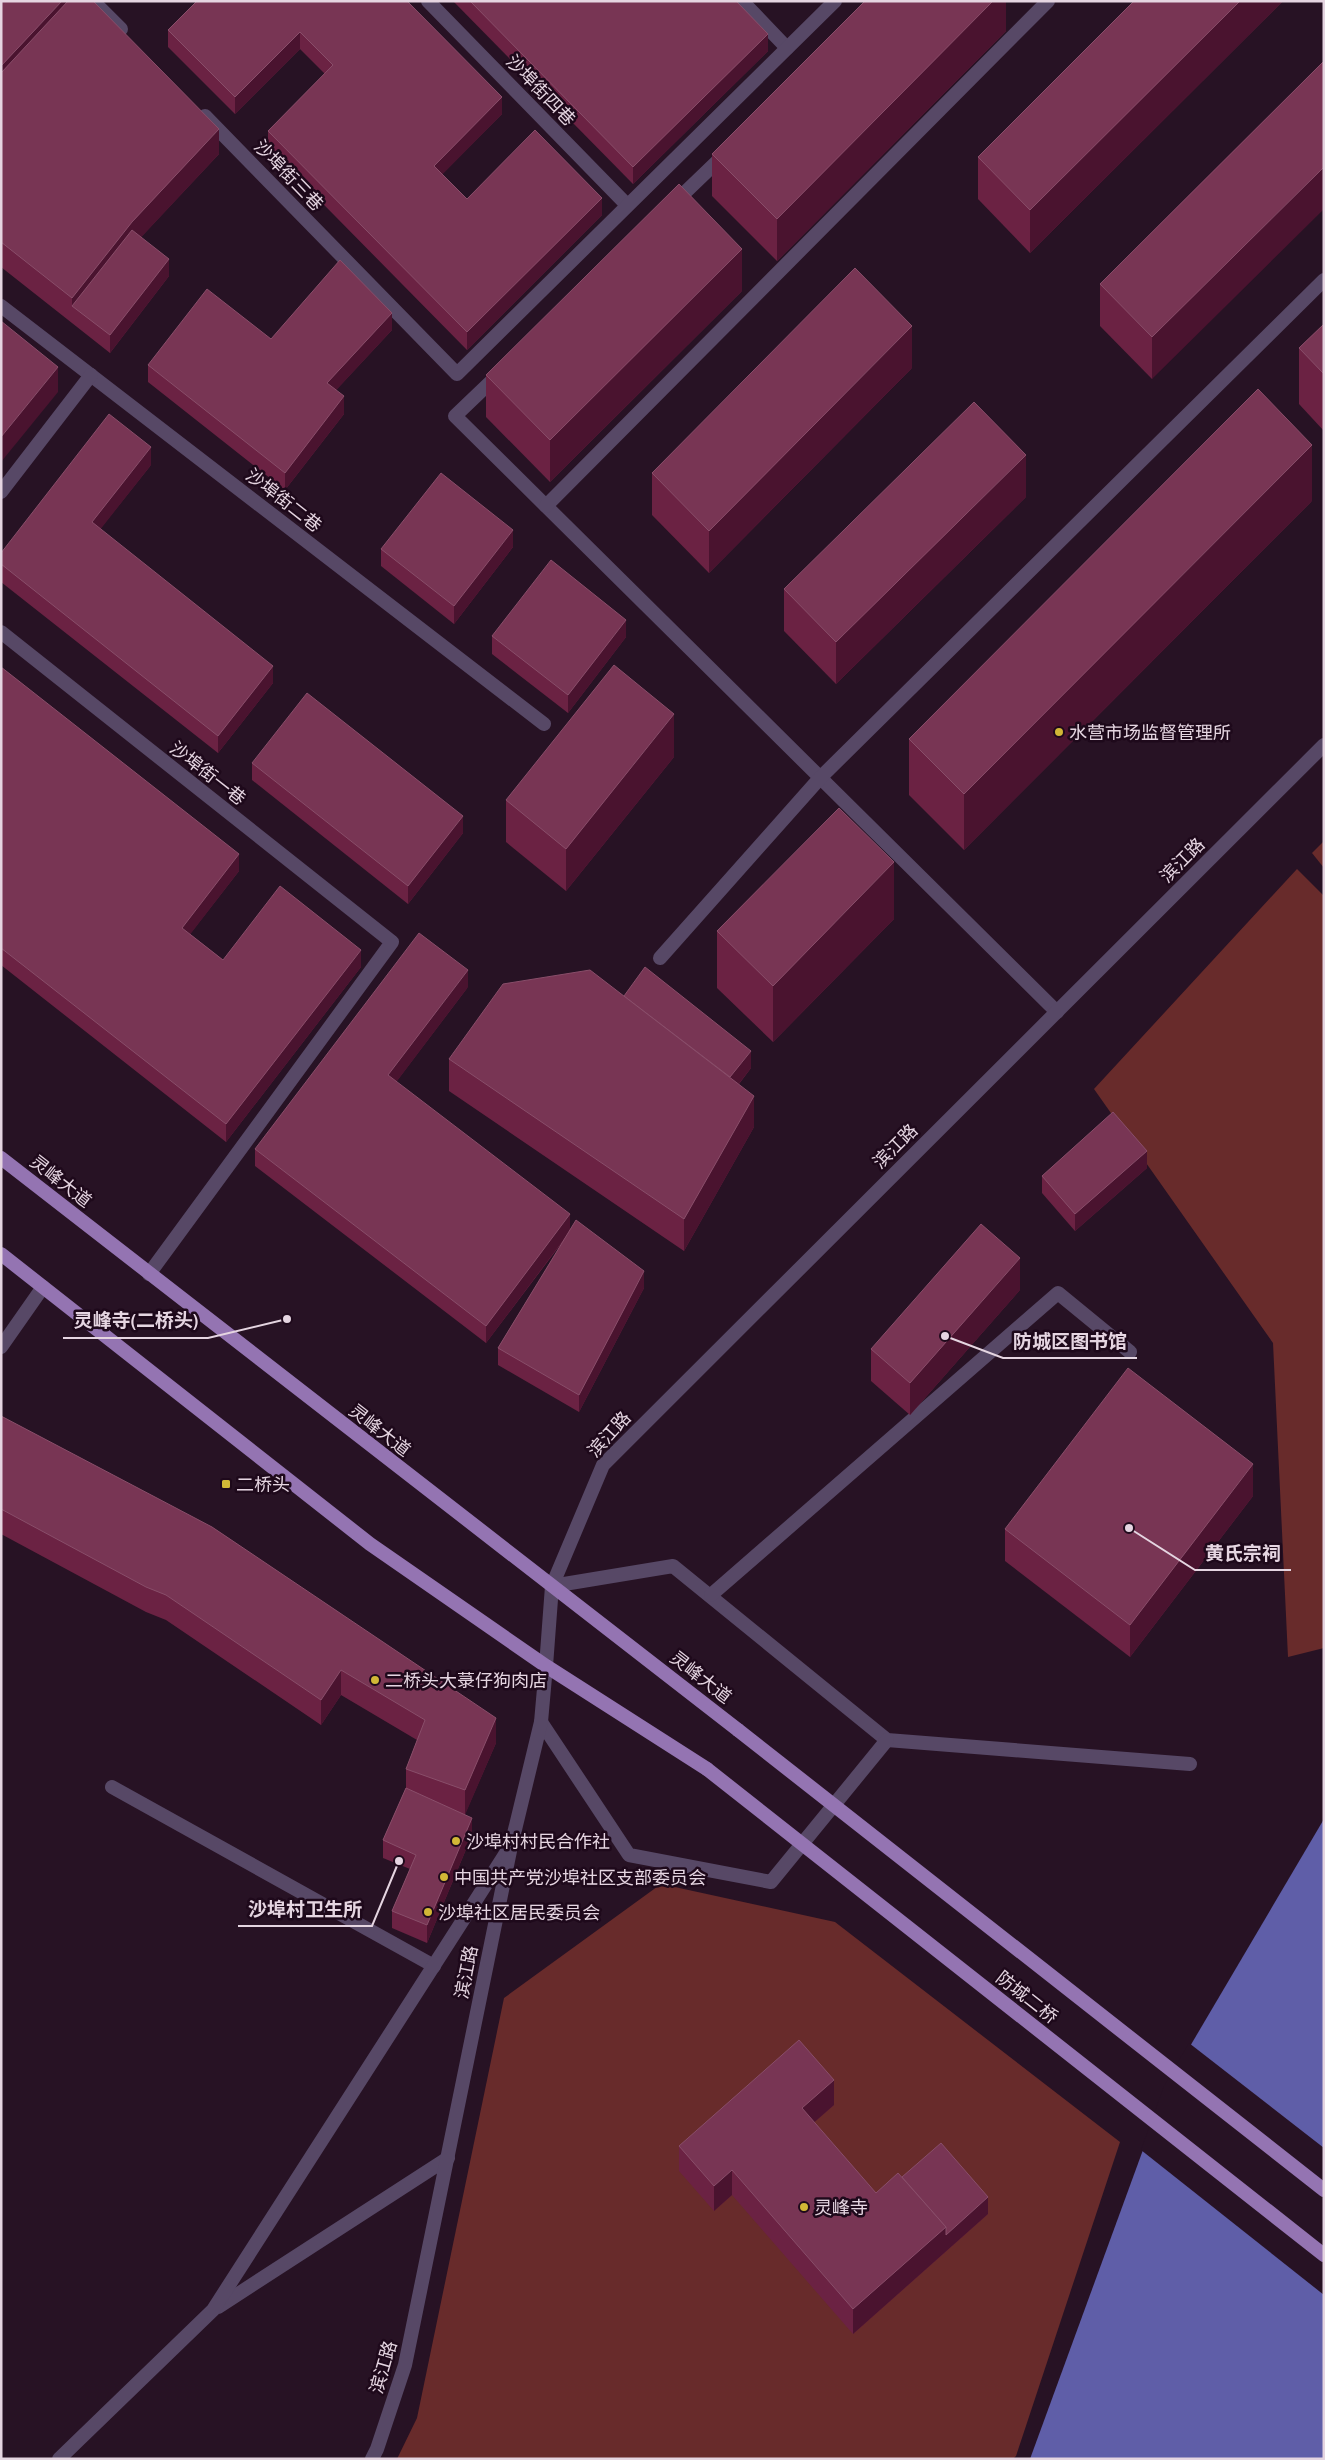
<svg xmlns="http://www.w3.org/2000/svg" width="1325" height="2460" viewBox="0 0 1325 2460" font-family="'Archivo Narrow','Noto Sans SC',sans-serif">
<style>
.green{fill:#682b2b}
.water{fill:#5f5ea8}
.pier{fill:#271224}
.lines{fill:none;stroke-linecap:round;stroke-linejoin:round}
.service{stroke:#574866;stroke-width:14}
.minor{stroke:#574866;stroke-width:14}
.tertiary{stroke:#574866;stroke-width:14}
.primary{stroke:#9474b2;stroke-width:14}
.primary-bridge{stroke:#9474b2;stroke-width:14}
.wall{fill:#6b2243}
.shaded-wall{fill:#4a132f}
.building{fill:#783554;stroke:#894e6a}
.poi-dot{fill:#d1b736;stroke:#1e091b;stroke-width:2}
.labels{text-anchor:middle;dominant-baseline:central;stroke-width:5;stroke-linejoin:round;paint-order:stroke}
.street-label{font-size:18px;fill:#e5d5e1;stroke:#1e091b}
.poi-label{font-size:18px;fill:#e5d5e1;stroke:#1e091b;text-anchor:start}
.leader{fill:none;stroke:#e5d5e1;stroke-width:2}
.callout-dot{fill:#e5d5e1;stroke:#1e091b;stroke-width:2}
.callout-label{font-size:19px;text-anchor:middle;font-weight:bold;fill:#e5d5e1;stroke:#1e091b;stroke-width:5;stroke-linejoin:round;paint-order:stroke}
</style>
<rect width="100%" height="100%" fill="#271224"/>
<!-- green -->
<g class="green">
<polygon points="1324,841 1324,868 1312,853"/>
<polygon points="1297,869 1324,896 1324,1648 1288,1657 1273,1343 1094,1089"/>
<polygon points="661,1884 835,1922 1120,2142 1016,2456 1013,2459 397,2459 417,2418 504,1998"/>
</g>
<!-- water -->
<polygon class="water" points="1324,1819 1324,2459 1030,2459 1166,2087"/>
<!-- pier -->
<polygon class="pier" points="1189,2043 1324,2148 1324,2295 1141,2150 1164,2086"/>
<g class="lines">
<!-- service -->
<g class="service">
<polyline points="93,1 121,29"/>
<polyline points="428,1 627,205"/>
<polyline points="742,1 787,48"/>
<polyline points="205,116 457,374 835,1"/>
<polyline points="673,204 726,153"/>
<polyline points="1,306 544,724"/>
<polyline points="500,373 455,416 1057,1012"/>
<polyline points="1,492 91,375"/>
<polyline points="546,506 1048,1"/>
<polyline points="1,632 392,942 149,1274"/>
<polyline points="660,958 820,778 1324,280"/>
<polyline points="1,1347 43,1287"/>
<polyline points="552,1586 673,1566 887,1740 1190,1764"/>
<polyline points="711,1595 1058,1293 1130,1352"/>
<polyline points="541,1722 629,1855 771,1882 887,1740"/>
<polyline points="112,1787 434,1966"/>
</g>
<!-- minor -->
<g class="minor">
<polyline points="218,2307 448,2158"/>
<polyline points="59,2459 213,2310 506,1853"/>
<polyline points="372,2459 377,2449 405,2365 511,1846 541,1722 546,1666"/>
</g>
<!-- tertiary -->
<polyline class="tertiary" points="546,1666 552,1586 603,1465 1324,745"/>
<!-- primary -->
<g class="primary">
<polyline points="1,1158 738,1730"/>
<polyline points="1,1254 370,1544 546,1666 707,1769"/>
</g>
<!-- primary-bridge -->
<g class="primary-bridge">
<polyline points="738,1730 1324,2190"/>
<polyline points="707,1769 1324,2255"/>
</g>
</g>
<!-- wall -->
<g class="wall">
<polygon points="1,1 219,154 141,237 169,276 110,353 1,267"/>
<polygon points="407,1 502,114 442,174 467,199 602,215 467,350 268,148 268,131 325,74 300,49 235,114 168,47 168,30"/>
<polygon points="453,1 736,1 768,51 633,184"/>
<polygon points="1006,1 1006,31 777,261 712,196 712,154"/>
<polygon points="1134,1 1283,1 1030,253 978,199 978,157"/>
<polygon points="1324,61 1152,379 1100,326 1100,284"/>
<polygon points="742,291 550,482 486,417 486,375"/>
<polygon points="1324,324 1324,431 1299,404 1299,348"/>
<polygon points="392,330 336,390 344,414 285,490 148,382 148,365 271,339"/>
<polygon points="912,368 709,573 652,515 652,473"/>
<polygon points="151,465 100,529 273,683 218,753 1,582 1,553"/>
<polygon points="1026,497 836,684 784,631 784,589"/>
<polygon points="1312,501 964,850 909,795 909,739"/>
<polygon points="513,547 454,624 381,566 381,549"/>
<polygon points="492,636 626,637 568,713 492,654"/>
<polygon points="1,667 239,871 190,934 223,960 361,967 226,1142 1,965"/>
<polygon points="674,757 566,891 506,842 506,800"/>
<polygon points="252,763 463,833 408,904 252,780"/>
<polygon points="894,919 773,1042 717,988 717,931"/>
<polygon points="468,987 396,1082 570,1229 644,1288 579,1412 498,1365 498,1348 564,1240 486,1343 255,1166 255,1149"/>
<polygon points="624,996 751,1068 739,1084 754,1127 684,1251 449,1091 449,1059"/>
<polygon points="1147,1168 1075,1231 1042,1193 1042,1176"/>
<polygon points="1020,1290 910,1415 871,1381 871,1349"/>
<polygon points="1,1416 496,1743 465,1814 472,1835 427,1943 392,1928 392,1911 410,1869 383,1858 383,1840 406,1788 406,1769 417,1740 341,1695 321,1725 166,1620 146,1612 1,1534"/>
<polygon points="1253,1496 1130,1657 1005,1561 1005,1529"/>
<polygon points="834,2105 814,2122 876,2193 902,2177 988,2214 853,2334 732,2195 714,2211 679,2171 679,2146"/>
</g>
<!-- shaded-wall -->
<g class="shaded-wall">
<polygon points="62,1 80,1 1,98 1,66"/>
<polygon points="993,1 1006,1 1006,31 777,261 777,219"/>
<polygon points="1240,1 1283,1 1030,253 1030,210"/>
<polygon points="300,32 300,49 235,114 235,97"/>
<polygon points="768,34 768,51 633,184 633,167"/>
<polygon points="502,97 502,114 434,183 434,166"/>
<polygon points="219,129 219,154 132,247 72,306 72,298 132,222"/>
<polygon points="1324,167 1324,209 1152,379 1152,337"/>
<polygon points="602,198 602,215 467,350 467,332"/>
<polygon points="742,249 742,291 550,482 550,440"/>
<polygon points="169,259 169,276 110,353 110,335"/>
<polygon points="392,313 392,330 327,400 327,383"/>
<polygon points="912,326 912,368 709,573 709,531"/>
<polygon points="58,367 58,392 1,462 1,437"/>
<polygon points="344,396 344,414 285,490 285,473"/>
<polygon points="1312,445 1312,501 964,850 964,794"/>
<polygon points="151,447 151,465 92,540 92,522"/>
<polygon points="1026,455 1026,497 836,684 836,642"/>
<polygon points="513,530 513,547 454,624 454,606"/>
<polygon points="626,620 626,637 568,713 568,695"/>
<polygon points="273,666 273,683 218,753 218,736"/>
<polygon points="674,714 674,757 566,891 566,849"/>
<polygon points="463,816 463,833 408,904 408,886"/>
<polygon points="239,854 239,871 182,945 182,928"/>
<polygon points="894,862 894,919 773,1042 773,986"/>
<polygon points="361,950 361,967 226,1142 226,1124"/>
<polygon points="468,970 468,987 388,1093 388,1075"/>
<polygon points="751,1051 751,1068 723,1104 723,1086"/>
<polygon points="754,1096 754,1127 684,1251 684,1219"/>
<polygon points="1147,1151 1147,1168 1075,1231 1075,1214"/>
<polygon points="570,1214 570,1231 486,1343 486,1326"/>
<polygon points="1020,1258 1020,1290 910,1415 910,1383"/>
<polygon points="644,1271 644,1288 579,1412 579,1395"/>
<polygon points="1253,1464 1253,1496 1130,1657 1130,1625"/>
<polygon points="341,1670 341,1695 321,1725 321,1700"/>
<polygon points="496,1718 496,1743 465,1815 465,1790"/>
<polygon points="472,1818 472,1835 427,1943 427,1925"/>
<polygon points="834,2080 834,2105 802,2133 802,2108"/>
<polygon points="732,2170 732,2195 714,2211 714,2186"/>
<polygon points="988,2197 988,2214 853,2334 853,2309 946,2227"/>
</g>
<!-- building -->
<g class="building">
<polygon points="1,1 62,1 1,66"/>
<polygon points="68,1 93,1 219,129 132,222 72,298 1,242 1,73"/>
<polygon points="197,1 407,1 502,97 434,166 467,199 535,130 602,198 467,332 268,131 333,65 300,32 235,97 168,30"/>
<polygon points="470,1 736,1 768,34 633,167"/>
<polygon points="865,1 993,1 777,219 712,154"/>
<polygon points="1134,1 1240,1 1030,210 978,157"/>
<polygon points="1324,61 1324,167 1152,337 1100,284"/>
<polygon points="679,184 742,249 550,440 486,375"/>
<polygon points="132,230 169,259 110,335 72,306"/>
<polygon points="340,260 392,313 327,383 344,396 285,473 148,365 207,289 271,339"/>
<polygon points="855,268 912,326 709,531 652,473"/>
<polygon points="1,321 58,367 1,437"/>
<polygon points="1324,324 1324,374 1299,348"/>
<polygon points="1258,389 1312,445 964,794 909,739"/>
<polygon points="974,402 1026,455 836,642 784,589"/>
<polygon points="109,414 151,447 92,522 273,666 218,736 1,564 1,553"/>
<polygon points="441,473 513,530 454,606 381,549"/>
<polygon points="551,560 626,620 568,695 492,636"/>
<polygon points="614,665 674,714 566,849 506,800"/>
<polygon points="1,667 239,854 182,928 223,960 280,886 361,950 226,1124 1,948"/>
<polygon points="307,693 463,816 408,886 252,763"/>
<polygon points="839,808 894,862 773,986 717,931"/>
<polygon points="419,933 468,970 388,1075 570,1214 486,1326 255,1149"/>
<polygon points="645,967 751,1051 730,1077 624,996"/>
<polygon points="590,970 754,1096 684,1219 449,1059 503,984"/>
<polygon points="1113,1112 1147,1151 1075,1214 1042,1176"/>
<polygon points="576,1220 644,1271 579,1395 498,1348"/>
<polygon points="981,1224 1020,1258 910,1383 871,1349"/>
<polygon points="1128,1368 1253,1464 1130,1625 1005,1529"/>
<polygon points="1,1416 212,1527 496,1718 465,1790 406,1769 425,1720 341,1670 321,1700 166,1595 146,1587 1,1509"/>
<polygon points="406,1788 472,1818 427,1925 392,1911 416,1855 383,1840"/>
<polygon points="799,2040 834,2080 802,2108 876,2193 898,2173 946,2227 853,2309 732,2170 714,2186 679,2146"/>
<polygon points="941,2143 988,2197 946,2235 946,2227 902,2177"/>
</g>
<!-- markers -->
<g class="poi-dot">
<circle cx="1059" cy="732" r="5"/>
<rect x="221" y="1479" width="10" height="10" rx="2.5"/>
<circle cx="375" cy="1680" r="5"/>
<circle cx="456" cy="1841" r="5"/>
<circle cx="444" cy="1877" r="5"/>
<circle cx="428" cy="1912" r="5"/>
<circle cx="804" cy="2207" r="5"/>
</g>
<g class="labels">
<!-- street labels -->
<g class="street-label">
<text transform="translate(541 90) rotate(46)">沙埠街四巷</text>
<text transform="translate(289 175) rotate(46)">沙埠街三巷</text>
<text transform="translate(284 500) rotate(38)">沙埠街二巷</text>
<text transform="translate(208 773) rotate(38)">沙埠街一巷</text>
<text transform="translate(1182 860) rotate(-45)">滨江路</text>
<text transform="translate(895 1146) rotate(-45)">滨江路</text>
<text transform="translate(61 1181) rotate(38)">灵峰大道</text>
<text transform="translate(380 1430) rotate(38)">灵峰大道</text>
<text transform="translate(609 1434) rotate(-48)">滨江路</text>
<text transform="translate(701 1677) rotate(38)">灵峰大道</text>
<text transform="translate(466 1972) rotate(-79)">滨江路</text>
<text transform="translate(1027 1997) rotate(38)">防城二桥</text>
<text transform="translate(383 2367) rotate(-74)">滨江路</text>
</g>
<!-- poi labels -->
<g class="poi-label">
<text x="1069" y="732">水营市场监督管理所</text>
<text x="236" y="1484">二桥头</text>
<text x="385" y="1680">二桥头大菉仔狗肉店</text>
<text x="466" y="1841">沙埠村村民合作社</text>
<text x="454" y="1877">中国共产党沙埠社区支部委员会</text>
<text x="438" y="1912">沙埠社区居民委员会</text>
<text x="814" y="2207">灵峰寺</text>
</g>
</g>
<!-- callouts -->
<path class="leader" d="M287 1319L208 1338H63M945 1336L1003 1358H1137M1129 1528L1195 1570H1291M399 1861L372 1926H238"/>
<g class="callout-dot">
<circle cx="287" cy="1319" r="5"/>
<circle cx="945" cy="1336" r="5"/>
<circle cx="1129" cy="1528" r="5"/>
<circle cx="399" cy="1861" r="5"/>
</g>
<g class="callout-label">
<text x="136" y="1327">灵峰寺(二桥头)</text>
<text x="1070" y="1348">防城区图书馆</text>
<text x="1243" y="1560">黄氏宗祠</text>
<text x="305" y="1916">沙埠村卫生所</text>
</g>
<!-- border -->
<rect width="1325" height="2460" fill="none" stroke="#e5d5e1" stroke-width="5"/>
</svg>
